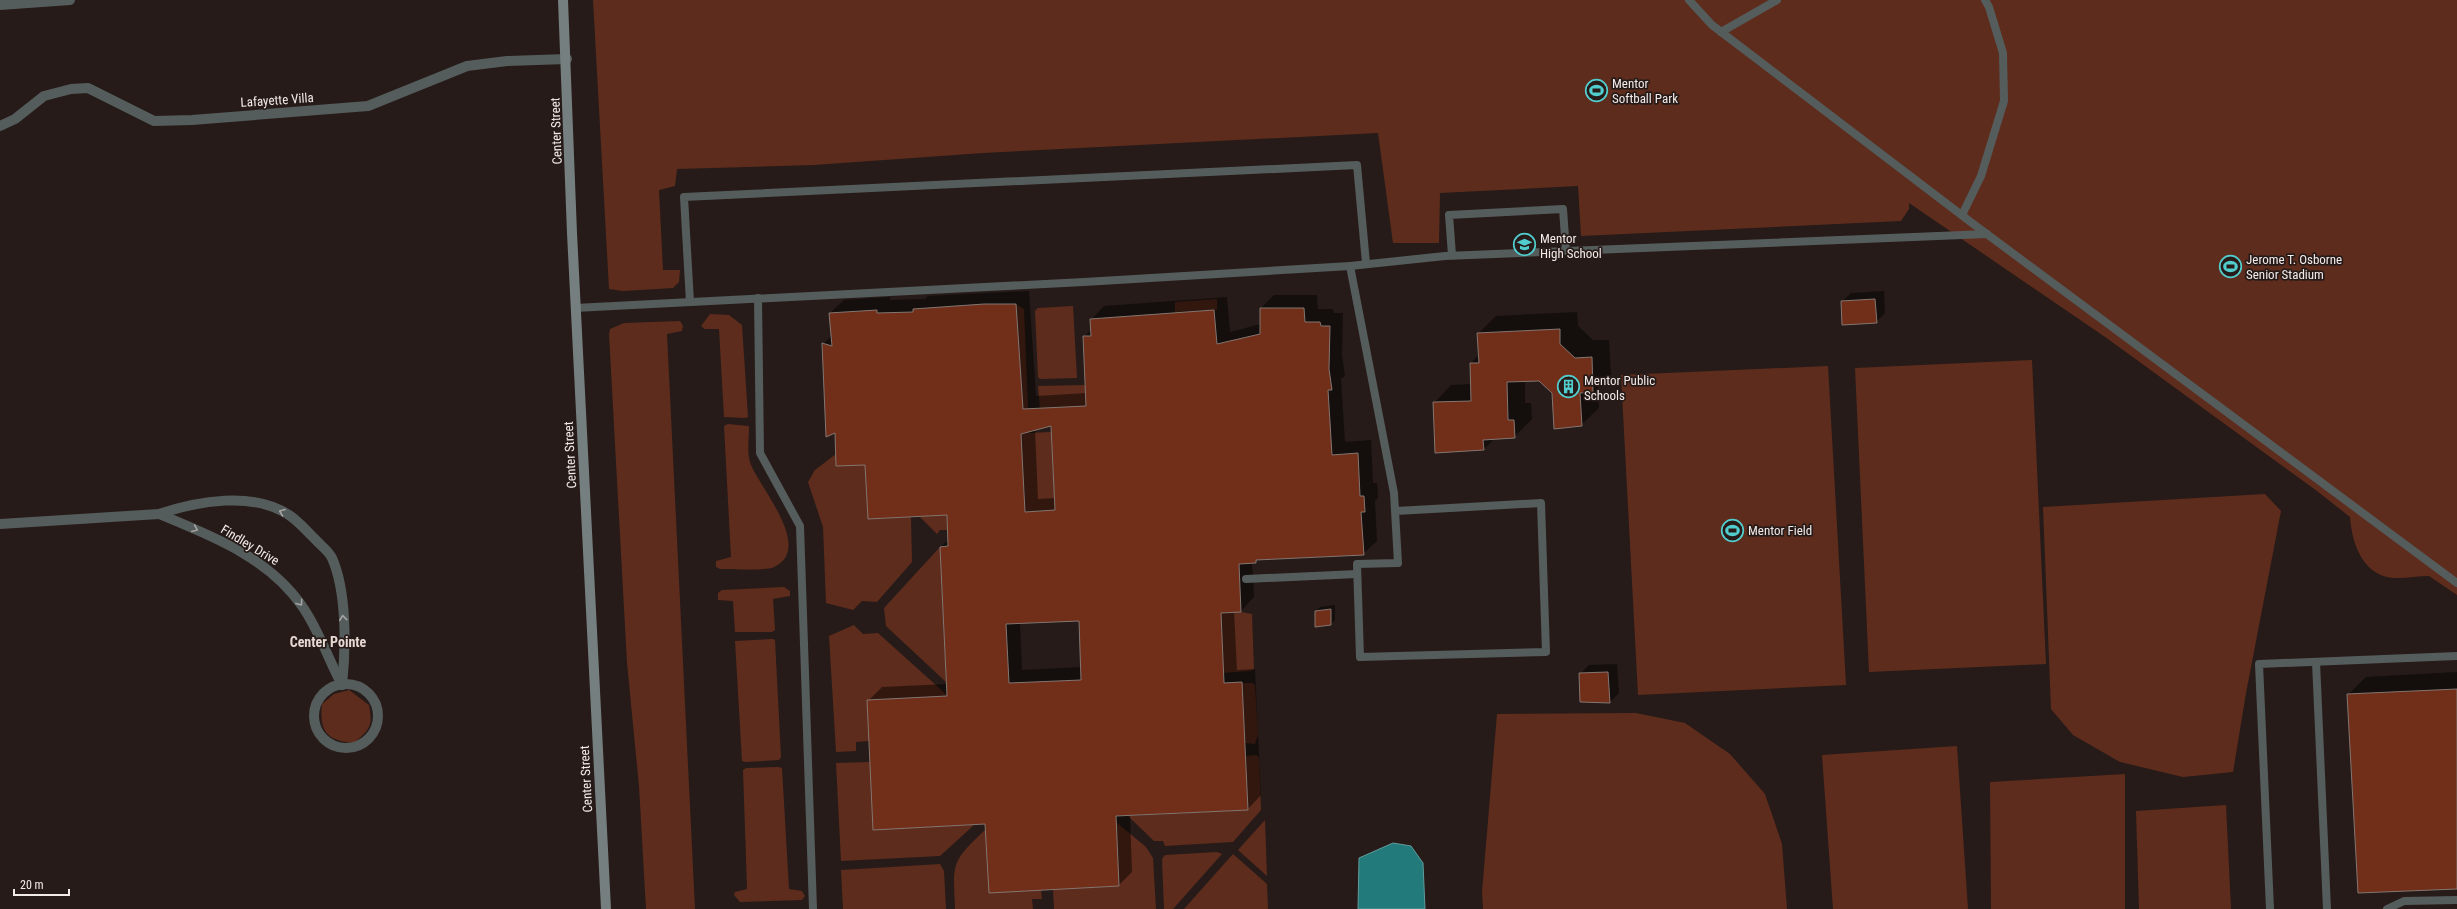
<svg xmlns="http://www.w3.org/2000/svg" width="2457" height="909" viewBox="0 0 2457 909" font-family="'Roboto Condensed',sans-serif">
<style>
.green{fill:#5e2c1c}
.water{fill:#227a7a;stroke:#619c9b}
.shadow{fill:#0007;fill-rule:evenodd}
.building{fill:#712e19;stroke:#837671;fill-rule:evenodd}
.lines{fill:none;stroke-linecap:round;stroke-linejoin:round}
.lane{stroke:#555c5c;stroke-width:8}
.street{stroke:#555c5c;stroke-width:10}
.secondary{stroke:#757f7f;stroke-width:10}
.oneway{stroke:#a4a4a2}
.labels{text-anchor:middle;dominant-baseline:central;stroke-width:3.5;stroke-linejoin:round;paint-order:stroke}
.poi-label{font-size:13px;fill:#f3ebe9;stroke:#261b18;text-anchor:start}
.street-label{font-size:13px;fill:#f3ebe9;stroke:#261b18}
.neighbourhood-label{font-size:14px;font-weight:bold;fill:#e8d9d4;stroke:#261b18}
</style>
<rect width="100%" height="100%" fill="#261b18"/>
<!-- green -->
<g class="green">
<path d="M593,0H2457V595L2429,576C2419,576 2408,578 2398,578C2364,579 2352,545 2350,517L2317,491L2108,339L1909,203V209L1901,221L1581,236L1578,186L1440,193L1439,243H1393L1378,133L983,153L814,165L677,169L675,186L659,190L663,270H680L679,282L673,288L623,291L609,289Z"/>
<polygon points="1217,299 1217,310 1175,312 1175,302"/>
<polygon points="1016,304 1024,309 1029,433 1051,432 1055,510 1015,512 1014,500 1025,499 1021,434 1024,433"/>
<polygon points="1073,306 1077,378 1040,379 1038,377 1035,311 1038,308"/>
<polygon points="710,314 729,315 742,325 748,417 745,418 724,417 719,329 705,329 701,326"/>
<polygon points="680,321 683,326 682,331 667,334 695,909 646,909 639,786 627,663 609,334 610,329 624,323"/>
<polygon points="2032,360 2046,664 1869,672 1855,368"/>
<polygon points="1828,366 1846,685 1638,695 1621,375"/>
<polygon points="1085,385 1086,406 1040,409 1038,386"/>
<path d="M728,424L749,426C749,437 747,452 750,462C757,485 815,548 774,567C767,571 731,569 720,569L716,567V561L731,557L724,426Z"/>
<polygon points="836,454 865,465 868,519 911,517 912,562 877,602 862,601 853,610 826,603 823,527 808,482 815,470"/>
<polygon points="2265,494 2281,511 2246,693 2233,772 2183,777 2120,762 2073,735 2051,709 2043,507"/>
<polygon points="947,515 947,530 940,530 937,534 919,516"/>
<polygon points="940,547 946,682 886,626 884,608"/>
<polygon points="784,587 790,591 790,596 773,599 775,630 772,632 735,632 733,601 718,600 718,593 722,590"/>
<polygon points="1241,612 1252,614 1254,669 1251,671 1223,673 1221,613"/>
<polygon points="854,625 863,634 878,633 948,696 869,741 856,742 856,751 836,752 829,636"/>
<polygon points="773,639 775,640 781,757 779,760 746,762 742,761 735,641"/>
<polygon points="1242,683 1252,683 1255,685 1258,734 1255,744 1245,743"/>
<path d="M349,690L369,705C373,727 370,729 354,743C327,741 319,731 322,704L334,694Z"/>
<polygon points="1636,713 1685,723 1730,754 1765,794 1782,844 1787,909 1483,909 1482,892 1497,714"/>
<polygon points="1957,746 1968,909 1833,909 1822,755"/>
<polygon points="1257,755 1259,758 1261,810 1233,842 1165,846 1163,841 1154,841 1128,816 1248,810 1246,756"/>
<polygon points="870,762 874,829 974,825 940,856 841,861 836,763"/>
<polygon points="778,767 782,768 789,889 802,891 805,896 802,900 740,902 734,895 735,892 747,889 743,770 746,768"/>
<polygon points="2125,774 2125,909 1991,909 1990,782"/>
<polygon points="2226,805 2231,909 2139,909 2136,811"/>
<polygon points="1265,820 1267,876 1238,850"/>
<polygon points="1116,822 1146,847 1153,858 1156,909 1054,909 1053,889 1119,886"/>
<path d="M986,829L989,892L1041,890L1042,899H1032L1033,909H955C953,862 951,862 986,829Z"/>
<polygon points="1217,852 1222,854 1173,909 1164,909 1162,859 1165,855"/>
<polygon points="1233,854 1267,884 1268,909 1184,909"/>
<polygon points="940,864 944,871 946,909 843,909 841,870"/>
</g>
<!-- water -->
<polygon class="water" points="1393,843 1411,846 1423,863 1425,909 1358,909 1359,858"/>
<!-- shadow -->
<g class="shadow">
<path d="M1029,291L1036,396L1087,393L1084,337L1091,330V320L1104,306L1227,297L1230,332L1261,324V308L1274,295H1317L1318,309H1333L1334,313H1343L1342,355L1345,376L1341,379L1345,442L1371,440L1373,483H1377L1378,498L1375,501L1377,541L1363,554L1258,559L1252,562L1254,597L1241,611H1234L1237,670L1255,669L1261,795L1248,809L1130,815L1132,872L1119,885L986,823L868,701L882,687L947,684L941,547L949,539L947,514L866,464L836,432L823,344L832,335L830,313L844,300L890,297V300L925,299L928,296ZM1052,424L1055,498L1038,499L1035,429ZM1080,620L1082,667L1022,670L1020,623Z"/>
<polygon points="1884,291 1885,313 1876,322 1842,302 1851,293"/>
<polygon points="1577,312 1578,326 1593,340 1609,340 1611,374 1598,386 1599,408 1581,425 1539,380 1525,381 1525,403 1531,403 1532,419 1514,437 1495,438 1484,449 1434,403 1451,385 1471,384 1471,363 1479,355 1478,334 1496,316"/>
<polygon points="1335,605 1335,620 1331,624 1316,611 1320,607"/>
<polygon points="1617,664 1619,693 1610,702 1581,702 1580,674 1589,665"/>
<polygon points="2457,672 2457,888 2348,695 2366,677"/>
</g>
<!-- building -->
<g class="building">
<polygon points="1875,299 1877,323 1842,325 1841,301"/>
<path d="M984,304H1016L1023,409L1086,406L1083,336H1091L1090,319L1214,310L1217,344L1260,334V308H1304L1305,322H1320L1321,326H1330L1329,369L1332,390H1328L1332,455L1358,453L1360,496H1364L1365,512H1361L1364,555L1256,560V563L1239,564L1241,612L1221,613L1224,683L1242,682L1248,810L1116,816L1119,886L989,893L985,824L873,830L867,700L947,696L940,547L948,546L947,515L868,519L865,465L836,466L835,433L826,437L822,343L832,346L829,313L877,310V313L913,312V309ZM1051,426L1055,510L1025,512L1021,434ZM1079,621L1081,680L1009,683L1006,624Z"/>
<polygon points="1560,329 1560,344 1575,358 1592,357 1593,392 1580,393 1582,426 1554,429 1552,393 1539,381 1507,382 1508,420 1514,420 1515,438 1483,440 1484,450 1435,453 1433,402 1471,401 1470,363 1479,363 1477,333"/>
<polygon points="1331,609 1331,625 1315,627 1315,611"/>
<polygon points="1608,672 1610,703 1580,702 1579,673"/>
<polygon points="2457,689 2457,889 2358,893 2347,694"/>
</g>
<g class="lines">
<!-- lane -->
<g class="lane">
<polyline points="1689,0 1712,25 1972,223 2457,583"/>
<polyline points="1721,32 1777,0"/>
<polyline points="1962,215 1981,176 2004,101 2003,53 1989,7 1985,0"/>
<polyline points="1452,255 1449,215 1563,209 1566,251"/>
<polyline points="1350,266 1394,493 1398,563 1357,564 1360,657 1546,652 1541,503 1396,511"/>
<polyline points="758,298 760,453 800,526 813,909"/>
<polyline points="690,302 684,197 1357,165 1366,263"/>
<polyline points="575,308 1084,282 1350,266 1445,256 1987,234"/>
<polyline points="1246,579 1357,574"/>
<polyline points="2316,662 2327,909"/>
<polyline points="2270,909 2259,664 2457,656"/>
<polyline points="2387,909 2404,901 2457,900"/>
</g>
<!-- street -->
<g class="street">
<polyline points="0,5 70,0"/>
<polyline points="0,126 15,119 44,96 71,89 88,88 154,121 192,120 368,106 467,66 507,61 567,59"/>
<path d="M159,514C212,536 268,557 302,606C319,630 328,659 342,685"/>
<path d="M0,524L159,514C197,501 253,491 289,515C298,521 306,530 314,538C319,544 329,551 332,558C347,592 346,648 342,685"/>
<circle cx="346" cy="716" r="32"/>
</g>
<!-- secondary -->
<polyline class="secondary" points="563,0 572,233 606,909"/>
</g>
<!-- one-way arrows -->
<defs><path id="oneway-chevron" d="M-2-3.5L2.5 0L-2 3.5" fill="none" stroke-width="1.6" stroke-linecap="round" stroke-linejoin="round"/></defs>
<g class="oneway">
<use href="#oneway-chevron" transform="translate(282 512) rotate(-158)"/>
<use href="#oneway-chevron" transform="translate(195 529) rotate(23)"/>
<use href="#oneway-chevron" transform="translate(300 603) rotate(54)"/>
<use href="#oneway-chevron" transform="translate(343 618) rotate(-96)"/>
</g>
<!-- icons -->
<defs>
<symbol id="stadium-ring" viewBox="-11 -11 22 22"><circle r="9.5" fill="#261b18" stroke="#52cdcd" stroke-width="1.5"/><path d="M0-5a6.5 5 0 1 0 0 10a6.5 5 0 1 0 0-10ZM-3.5-1.8h7v3.6h-7Z" fill="#52cdcd"/></symbol>
<symbol id="school-ring" viewBox="-11 -11 22 22"><circle r="9.5" fill="#261b18" stroke="#52cdcd" stroke-width="1.5"/><path d="M0-5L7-2L0 1L-7-2ZM-4 1L0 2.5L4 1V4Q0 6-4 4Z" fill="#52cdcd"/></symbol>
<symbol id="building-ring" viewBox="-11 -11 22 22"><circle r="9.5" fill="#261b18" stroke="#52cdcd" stroke-width="1.5"/><path d="M-4-6H4V6H1V3H-1V6H-4ZM-2.5-4.3h1.7v1.8h-1.7ZM.8-4.3h1.7v1.8H.8ZM-2.5-1h1.7V.8h-1.7ZM.8-1h1.7V.8H.8Z" fill="#52cdcd"/></symbol>
</defs>
<g fill-rule="evenodd">
<use href="#stadium-ring" x="1584" y="78" width="25" height="25"/>
<use href="#school-ring" x="1512" y="232" width="25" height="25"/>
<use href="#stadium-ring" x="2218" y="254" width="25" height="25"/>
<use href="#building-ring" x="1556" y="374" width="25" height="25"/>
<use href="#stadium-ring" x="1720" y="518" width="25" height="25"/>
</g>
<g class="labels">
<!-- poi labels -->
<g class="poi-label">
<text x="1612" y="83">Mentor<tspan x="1612" dy="15">Softball Park</tspan></text>
<text x="1540" y="238">Mentor<tspan x="1540" dy="15">High School</tspan></text>
<text x="2246" y="259">Jerome T. Osborne<tspan x="2246" dy="15">Senior Stadium</tspan></text>
<text x="1584" y="380">Mentor Public<tspan x="1584" dy="15">Schools</tspan></text>
<text x="1748" y="530">Mentor Field</text>
</g>
<!-- street labels -->
<g class="street-label">
<text transform="translate(277 100) rotate(-4)">Lafayette Villa</text>
<text transform="translate(556 131) rotate(-92)">Center Street</text>
<text transform="translate(570 455) rotate(-93)">Center Street</text>
<text transform="translate(250 545) rotate(31)">Findley Drive</text>
<text transform="translate(586 779) rotate(-93)">Center Street</text>
</g>
<!-- neighbourhood labels -->
<g class="neighbourhood-label">
<text x="328" y="642">Center Pointe</text>
</g>
</g>
<!-- scale -->
<path d="M14 889v6h55v-6" fill="none" stroke="#f3ebe9" stroke-width="2"/>
<text x="20" y="889" font-size="12" fill="#f3ebe9" stroke="#261b18" stroke-width="3" paint-order="stroke">20 m</text>
</svg>
